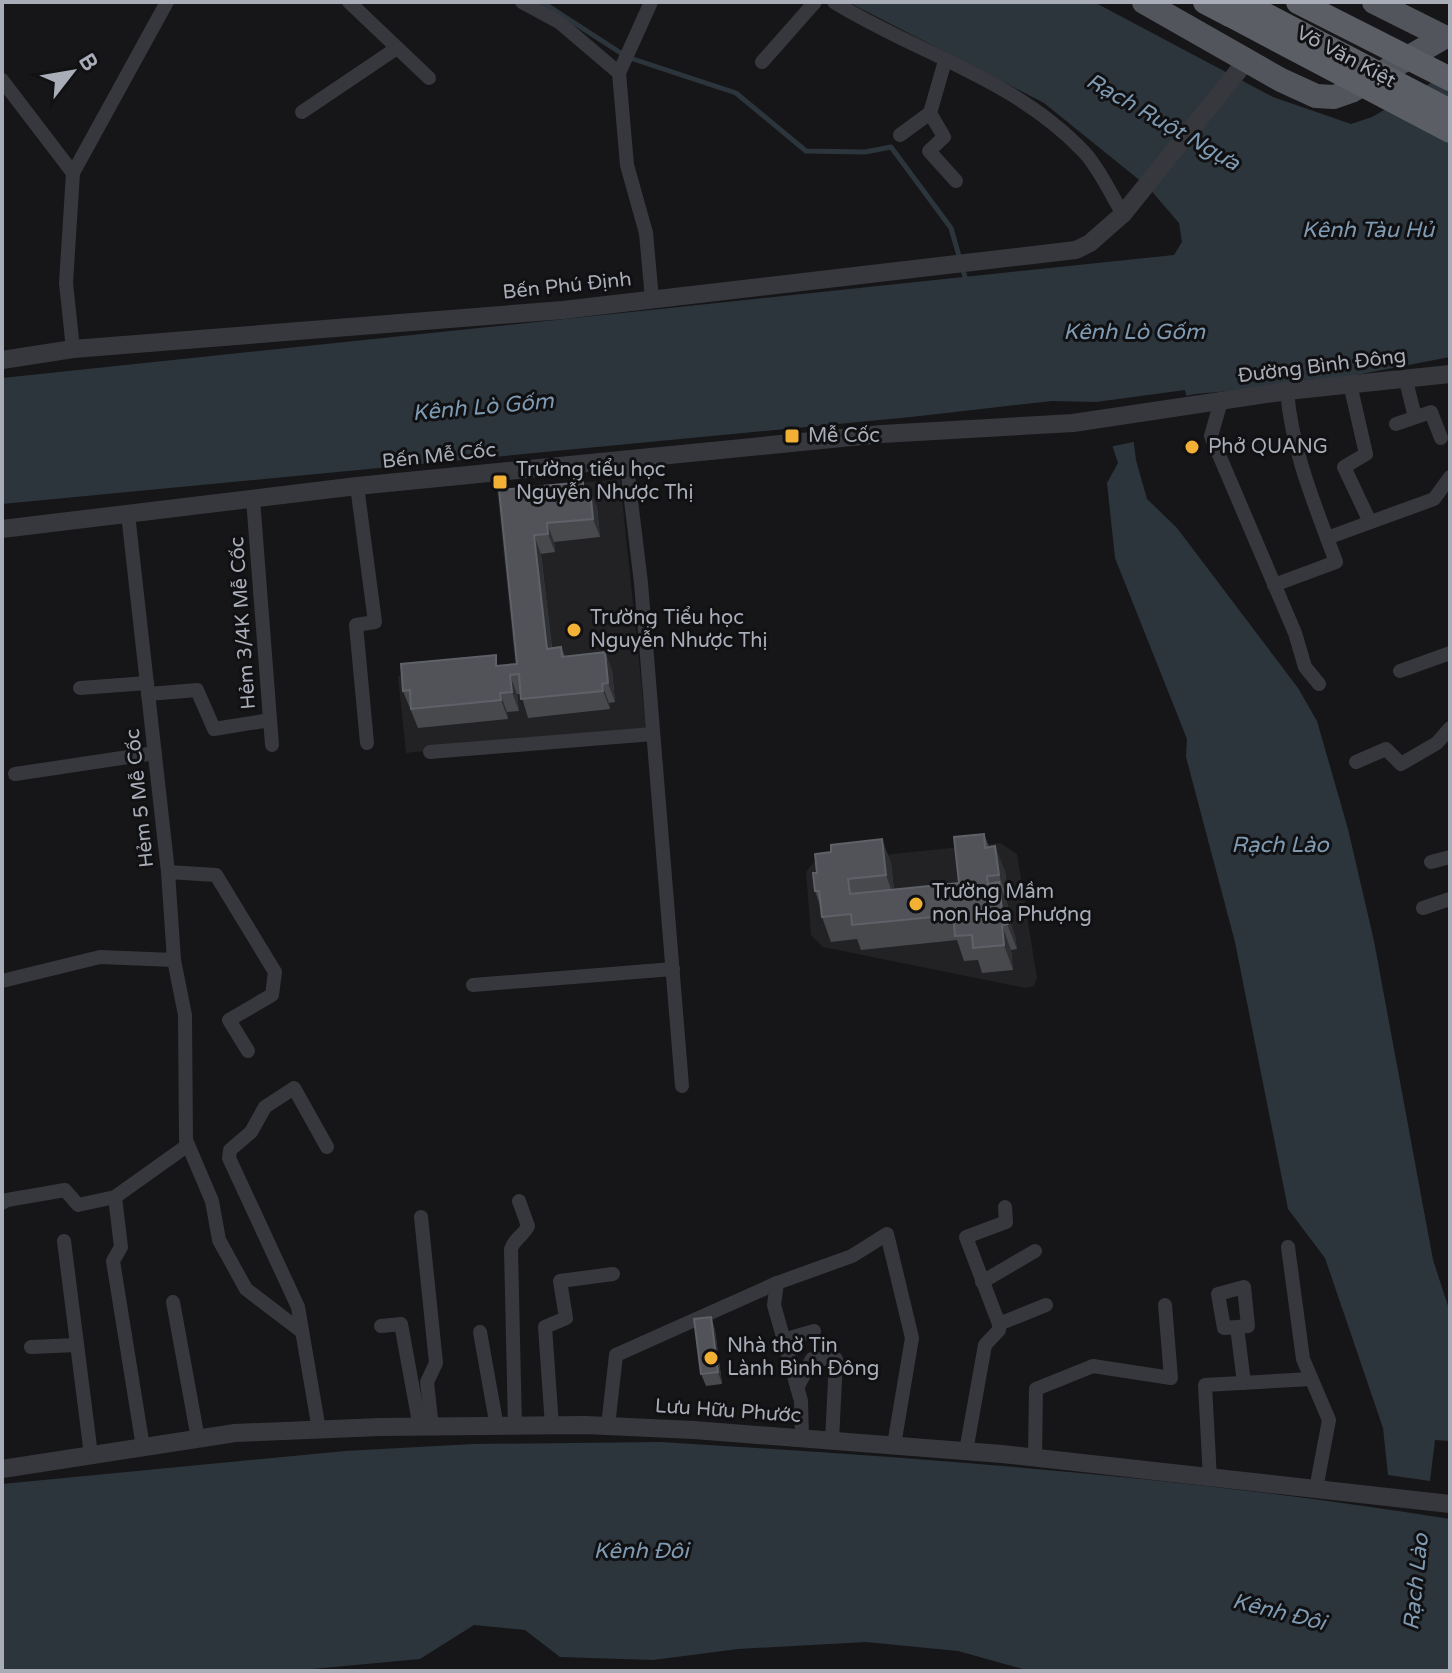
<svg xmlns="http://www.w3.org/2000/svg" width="1452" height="1673" viewBox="0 0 1452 1673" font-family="'Varela Round',sans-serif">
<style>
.built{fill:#222225}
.water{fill:#2c353c}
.pier{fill:#161618}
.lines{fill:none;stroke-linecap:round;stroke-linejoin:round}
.stream{stroke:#2c353c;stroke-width:5}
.minor{stroke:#37383d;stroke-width:14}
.tertiary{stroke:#37383d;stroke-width:18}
.primary{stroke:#53555c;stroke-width:24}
.trunk{stroke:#5b5e65;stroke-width:24}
.trunk-bridge{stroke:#5b5e65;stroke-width:24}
.wall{fill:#47494d}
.shaded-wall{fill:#2f3033}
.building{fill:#525359;stroke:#5f6168;stroke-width:2}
.poi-dot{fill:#f2b134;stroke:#111113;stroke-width:3}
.labels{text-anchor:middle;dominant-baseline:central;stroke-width:6;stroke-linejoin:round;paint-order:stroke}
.street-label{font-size:20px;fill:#a8adb8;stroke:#111113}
.poi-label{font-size:20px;fill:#a8adb8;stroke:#111113;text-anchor:start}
.water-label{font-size:22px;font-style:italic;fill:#7f9bb3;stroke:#111113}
</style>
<rect width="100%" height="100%" fill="#161618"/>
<!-- built -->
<g class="built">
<polygon points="620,479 646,728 406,753 398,676 515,664 497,491"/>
<polygon points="1000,843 1017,854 1037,978 1034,986 1026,988 823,947 811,935 806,872 814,862"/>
</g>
<!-- water -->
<g class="water">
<polygon points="848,2 1094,2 1273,97 1351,124 1372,117 1450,72 1450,357 1314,383 1196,394 1129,406 1136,460 1147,499 1177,528 1298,688 1317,721 1348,829 1374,941 1433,1260 1450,1312 1450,1441 1435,1440 1430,1481 1388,1475 1383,1428 1325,1258 1288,1209 1235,942 1186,757 1187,739 1115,558 1107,483 1118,463 1098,402 1052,401 911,417 2,504 2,378 1174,255 1182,242 1179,223 1148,187 1044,103"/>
<path d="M661,1442C925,1458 1189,1477 1450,1519V1671H1030L958,1651L866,1642L738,1649L653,1660L560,1657L525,1630L474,1625L420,1659L291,1671H2V1484L345,1451L473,1444Z"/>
</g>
<!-- pier -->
<polygon class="pier" points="1185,390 1187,400 1134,409 1138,441 1109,447 1095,406 1074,405"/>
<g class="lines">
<!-- stream -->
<polyline class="stream" points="542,2 627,57 736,93 806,151 865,152 891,147 951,228 967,284"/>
<!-- minor -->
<g class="minor">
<polyline points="349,2 429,78"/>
<polyline points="522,2 559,22 619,73"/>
<polyline points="651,2 619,73 627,165 646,233 652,299"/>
<path d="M834,2C916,53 1016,79 1084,152C1100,169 1111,195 1123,214"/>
<polyline points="945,61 930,113 944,137 929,151 956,181"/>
<polyline points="762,62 815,2"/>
<polyline points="2,80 73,173 66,283 73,349"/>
<polyline points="302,112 397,48"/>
<polyline points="900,135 930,113"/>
<polyline points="73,173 167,2"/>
<polyline points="1405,377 1415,417"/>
<polyline points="1350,384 1366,454 1344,467 1370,522"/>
<polyline points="1221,401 1211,436 1295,633 1305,667 1319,684"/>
<polyline points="1396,424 1431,412 1441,438"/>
<polyline points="626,459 641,583 682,1086"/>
<polyline points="357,486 375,622 356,625 367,743"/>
<polyline points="253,499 272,745"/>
<polyline points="128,514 168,872 174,960 185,1015 186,1140 212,1201 219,1240 246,1289 301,1331"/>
<polyline points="1327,538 1434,499 1450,477"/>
<path d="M1274,585L1336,562C1315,505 1292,452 1287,391"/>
<polyline points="1400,671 1450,653"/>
<polyline points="80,688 147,683"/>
<polyline points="148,694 197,690 214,729 270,720"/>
<polyline points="430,752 653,734"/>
<polyline points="1356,762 1386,749 1401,764 1437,743 1450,728"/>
<polyline points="15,774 155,753"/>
<polyline points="1431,862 1450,857"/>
<polyline points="168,872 216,875 275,972 272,995 229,1020 248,1051"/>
<polyline points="1423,908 1450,899"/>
<polyline points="2,981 100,957 174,960"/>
<polyline points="473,985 673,969"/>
<polyline points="2,1203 7,1200 65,1190 78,1205 115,1197"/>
<polyline points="421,1217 436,1363 427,1382 432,1428"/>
<polyline points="64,1241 91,1455"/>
<polyline points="1288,1247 1303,1359 1329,1420 1316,1489"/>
<polyline points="982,1282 1035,1251"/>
<polyline points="173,1302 198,1439"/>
<polyline points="999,1324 1046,1305"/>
<polyline points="381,1326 401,1324 420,1428"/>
<polyline points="1237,1327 1224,1328 1218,1294 1244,1287 1248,1326 1237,1327 1244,1383"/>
<polyline points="480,1332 497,1427"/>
<polyline points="783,1340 814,1331"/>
<polyline points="31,1347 77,1345"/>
<polyline points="797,1388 812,1359 836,1359 832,1441"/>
<polyline points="552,1426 545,1327 566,1318 560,1281 613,1274"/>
<polyline points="608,1426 616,1355 777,1283"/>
<path d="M515,1427L511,1249C514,1239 524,1235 528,1226L519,1201"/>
<polyline points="319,1430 298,1307 229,1158 230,1150 251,1132 265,1107 294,1088 327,1147"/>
<polyline points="802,1438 801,1401 774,1305 777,1283 852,1256 887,1234 912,1338 894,1445"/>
<polyline points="143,1447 113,1261 121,1247 115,1197 188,1145"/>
<polyline points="966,1451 985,1345 999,1330 999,1324 966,1237 1006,1222 1005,1207"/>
<polyline points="1035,1458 1036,1389 1093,1366 1171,1378 1165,1305"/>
<polyline points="1210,1479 1205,1385 1311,1379"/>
</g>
<!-- tertiary -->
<g class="tertiary">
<polyline points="2,360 73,349 563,310 1076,250 1090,243 1123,214 1247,60"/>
<polyline points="2,529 357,486 882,434 1073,423 1287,391 1450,374"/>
<polyline points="2,1469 235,1433 380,1427 585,1425 694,1430 1002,1454 1450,1504"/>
</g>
<!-- primary -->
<g class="primary">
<polyline points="1144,2 1281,80 1316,96 1334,97 1351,91 1444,37"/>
<polyline points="1374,2 1444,37"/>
</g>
<!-- trunk -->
<polyline class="trunk" points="1205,2 1230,15"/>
<!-- trunk-bridge -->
<g class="trunk-bridge">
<polyline points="1241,2 1450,111"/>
<polyline points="1298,2 1450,79"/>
<polyline points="1230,15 1450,131"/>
</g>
</g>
<!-- wall -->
<g class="wall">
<polygon points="583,482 585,489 597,507 600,537 554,542 555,552 541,554 552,648 561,647 565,656 605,652 612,671 615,702 609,703 610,709 528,718 521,694 517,694 519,711 507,712 508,719 418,728 403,691 517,664 499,490"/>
<polygon points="984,834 989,847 1005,871 1008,900 1006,900 1008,907 1010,921 1015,936 1017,949 1011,950 1013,970 982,973 978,960 964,961 957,940 861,950 857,939 831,942 822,917 821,908 815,891 817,873 831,852 882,839 891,864 894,890 959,883"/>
<polygon points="711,1317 715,1330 722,1384 706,1386 701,1374"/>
</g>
<!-- shaded-wall -->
<g class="shaded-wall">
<polygon points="590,489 597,507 600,537 593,519"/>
<polygon points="547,523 554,542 555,552 548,534"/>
<polygon points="534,535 541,554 554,668 547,649"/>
<polygon points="605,652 612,671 615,702 608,683"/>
<polygon points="510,675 517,694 519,711 512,692"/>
<polygon points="602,684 609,703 610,709 603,691"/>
<polygon points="500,693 507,712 508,719 501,700"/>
<polygon points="882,839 891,864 895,900 886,875"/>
<polygon points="995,846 1005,871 1008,900 999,875"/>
<polygon points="999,882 1008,907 1010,921 1015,936 1017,949 1002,911"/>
<polygon points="1002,925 1011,950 1013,970 1004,945"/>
<polygon points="711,1317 715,1330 722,1384 718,1372"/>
</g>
<!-- building -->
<g class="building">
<polygon points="583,482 583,489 590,489 593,519 547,523 548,534 534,535 547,649 561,647 562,657 605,652 608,683 602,684 603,691 521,699 519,674 510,675 512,692 500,693 501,700 411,709 410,690 403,691 401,664 496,655 496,666 517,664 499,490"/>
<polygon points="984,834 985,848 995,846 999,875 987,876 988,884 999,882 1002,911 1006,911 1008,924 1002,925 1004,945 973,948 972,935 955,936 953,915 852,925 851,914 822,917 819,891 815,891 813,873 817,873 815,854 831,852 831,845 882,839 886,875 848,879 850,894 959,883 954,837"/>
<polygon points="711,1317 718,1372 701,1374 694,1319"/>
</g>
<!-- markers -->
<g class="poi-dot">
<rect x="784" y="428" width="16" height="16" rx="4"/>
<circle cx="1192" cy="447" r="8"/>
<rect x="492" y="474" width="16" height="16" rx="4"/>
<circle cx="574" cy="630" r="8"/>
<circle cx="916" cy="904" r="8"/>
<circle cx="711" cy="1358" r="8"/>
</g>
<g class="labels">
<!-- street labels -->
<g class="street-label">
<text transform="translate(1346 57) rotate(28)">Võ Văn Kiệt</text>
<text transform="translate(567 286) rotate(-6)">Bến Phú Định</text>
<text transform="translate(1322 366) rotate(-7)">Đường Bình Đông</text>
<text transform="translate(439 456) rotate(-6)">Bến Mễ Cốc</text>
<text transform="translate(243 623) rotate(-94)">Hẻm 3/4K Mễ Cốc</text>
<text transform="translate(140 798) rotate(-96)">Hẻm 5 Mễ Cốc</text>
<text transform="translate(728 1411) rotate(4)">Lưu Hữu Phước</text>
</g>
<!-- poi labels -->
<g class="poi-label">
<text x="808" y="436">Mễ Cốc</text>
<text x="1208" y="447">Phở QUANG</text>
<text x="516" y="470">Trường tiểu học<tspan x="516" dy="23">Nguyễn Nhược Thị</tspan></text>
<text x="590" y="618">Trường Tiểu học<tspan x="590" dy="23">Nguyễn Nhược Thị</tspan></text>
<text x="932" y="892">Trường Mầm<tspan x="932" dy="23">non Hoa Phượng</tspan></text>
<text x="727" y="1346">Nhà thờ Tin<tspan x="727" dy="23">Lành Bình Đông</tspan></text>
</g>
<!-- water labels -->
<g class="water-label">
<text transform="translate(1163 122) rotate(30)">Rạch Ruột Ngựa</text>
<text x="1368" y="230">Kênh Tàu Hủ</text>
<text x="1134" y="332">Kênh Lò Gốm</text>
<text transform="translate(483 407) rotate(-5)">Kênh Lò Gốm</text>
<text x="1280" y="845">Rạch Lào</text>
<text x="641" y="1551">Kênh Đôi</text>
<text transform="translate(1416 1582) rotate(-84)">Rạch Lào</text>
<text transform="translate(1279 1612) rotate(14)">Kênh Đôi</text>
</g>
</g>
<!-- border -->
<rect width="1452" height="1673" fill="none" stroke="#a8adb8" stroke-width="8"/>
<!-- north arrow -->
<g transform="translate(72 72) rotate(59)" stroke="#111113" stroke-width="6" paint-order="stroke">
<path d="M0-6L14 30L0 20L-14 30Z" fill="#a8adb8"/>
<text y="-12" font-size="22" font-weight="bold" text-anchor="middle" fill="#a8adb8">B</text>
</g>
</svg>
